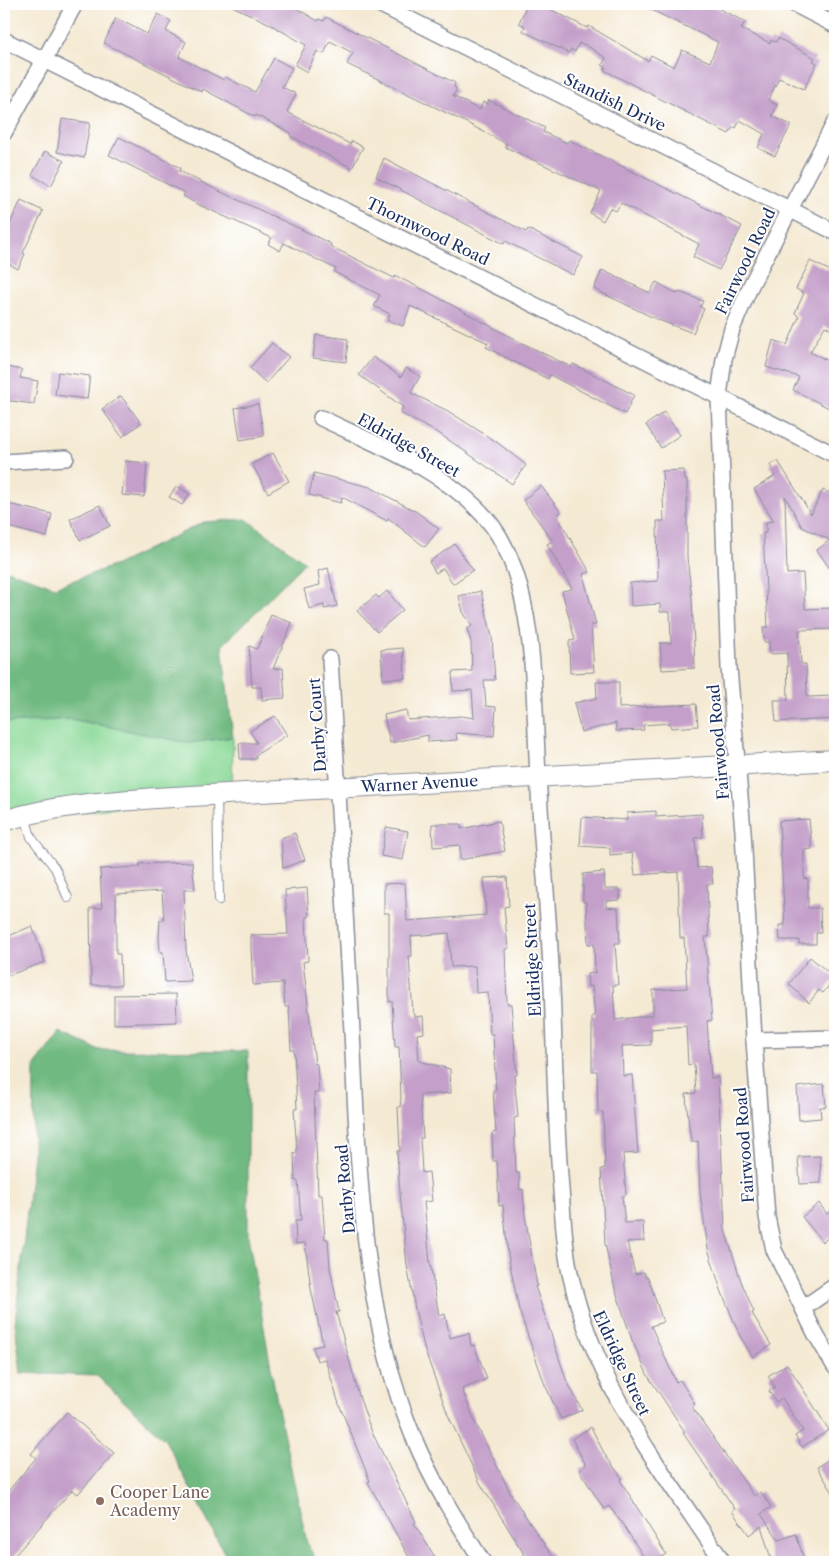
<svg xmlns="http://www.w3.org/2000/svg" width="839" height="1566" viewBox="0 0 839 1566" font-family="'Libre Caslon Text',serif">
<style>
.green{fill:#8bd998;stroke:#53847b}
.forest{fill:#70b980;stroke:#46746f}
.building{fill:#c39fc9}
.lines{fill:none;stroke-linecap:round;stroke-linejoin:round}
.service-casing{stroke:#888c98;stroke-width:10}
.minor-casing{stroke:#888c98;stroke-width:18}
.tertiary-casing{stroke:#888c98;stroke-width:22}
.service{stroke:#fff;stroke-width:8}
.minor{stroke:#fff;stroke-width:15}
.tertiary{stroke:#fff;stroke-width:20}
.education-dot{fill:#8d6e63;stroke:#fff;stroke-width:2}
.labels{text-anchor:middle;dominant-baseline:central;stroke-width:4;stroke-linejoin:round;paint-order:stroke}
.street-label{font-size:16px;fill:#1b2f5e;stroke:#fff}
.education-label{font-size:16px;fill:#785e54;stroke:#fff;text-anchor:start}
</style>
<rect width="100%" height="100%" fill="#fff"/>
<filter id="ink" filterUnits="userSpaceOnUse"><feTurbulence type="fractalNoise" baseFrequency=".02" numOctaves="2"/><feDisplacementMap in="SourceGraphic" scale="10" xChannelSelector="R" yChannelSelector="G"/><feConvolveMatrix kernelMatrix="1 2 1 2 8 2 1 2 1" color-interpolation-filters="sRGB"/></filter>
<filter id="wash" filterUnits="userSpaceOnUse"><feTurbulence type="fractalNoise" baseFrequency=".0096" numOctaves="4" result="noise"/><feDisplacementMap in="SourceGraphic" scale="20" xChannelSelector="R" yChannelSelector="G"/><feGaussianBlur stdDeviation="1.12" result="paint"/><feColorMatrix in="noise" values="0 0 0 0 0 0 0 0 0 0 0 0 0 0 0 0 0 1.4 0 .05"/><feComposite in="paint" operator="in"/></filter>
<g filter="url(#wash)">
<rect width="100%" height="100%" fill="#f4e9d2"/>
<!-- green -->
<polygon class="green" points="71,719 189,743 233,737 232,794 4,821 4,723"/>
<!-- forest -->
<g class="forest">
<polygon points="246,519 305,562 222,646 233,737 189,743 71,719 4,723 4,569 55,587 116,565 204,522"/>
<polygon points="60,1032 99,1050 248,1051 248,1236 278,1408 307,1543 317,1562 229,1562 165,1440 97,1376 21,1373 15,1323 33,1156 34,1067"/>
</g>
<g id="blocks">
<!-- building -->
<g class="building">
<polygon points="228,4 289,4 318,21 319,19 324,21 326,17 455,83 454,87 457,89 453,96 480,110 483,102 487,104 489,100 545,128 543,132 567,143 569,140 742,226 719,270 693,257 699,244 621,203 616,211 610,208 603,221 590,213 601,191 505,147 507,144 467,123 347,64 353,53 330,41 324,54 317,51 307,72 295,65 306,45 266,22"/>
<polygon points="527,4 540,4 587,28 589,26 648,61 651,55 674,67 682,50 710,62 718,42 639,4 710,4 745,22 741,29 770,43 771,40 776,42 778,38 815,58 813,61 817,63 804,89 779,78 768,100 777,105 772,116 791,125 775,156 758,148 764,134 740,120 736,128 733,127 729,134 604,70 606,67 602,65 606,58 584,44 583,45 579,43 575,52 571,49 569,53 523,31 525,26 519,23"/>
<polygon points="158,14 171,21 166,31 186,42 179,57 224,80 225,77 255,92 274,58 292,68 282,87 296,94 287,112 350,144 352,141 363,147 352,168 290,136 291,133 256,115 255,117 203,89 202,92 104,43 116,18 147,34"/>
<polygon points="62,119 90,123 84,158 57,152"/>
<polygon points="119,137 181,168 179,171 219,191 307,232 331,244 330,246 394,278 396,276 426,291 520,342 571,367 573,364 634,395 625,414 550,375 548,379 524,367 486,347 488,343 410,306 403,326 387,320 390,314 374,306 380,295 334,272 336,269 284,243 280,251 268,244 272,238 197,204 183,196 185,193 109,155"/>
<polygon points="45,151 64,161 51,186 32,175"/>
<polygon points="384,158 526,232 528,229 583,257 573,275 505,241 504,244 376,177"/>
<polygon points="21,200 43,211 23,253 25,254 18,269 4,261 4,237"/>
<polygon points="810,261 835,273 835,332 825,326 810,352 835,364 835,411 793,390 799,377 766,367 773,340 787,345 799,317 795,313 804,293 796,289"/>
<polygon points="602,270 650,293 656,282 678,294 679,292 703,301 700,307 704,309 693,333 656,319 594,289"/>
<polygon points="316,335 348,339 346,362 313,358"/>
<polygon points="272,343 289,357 266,383 250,368"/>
<polygon points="373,357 401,377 406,368 420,376 411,393 448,411 498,443 526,465 512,484 440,434 400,413 403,407 359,375"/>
<polygon points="8,367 22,370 20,378 38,381 34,404 4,400"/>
<polygon points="58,372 90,376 87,399 55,395"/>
<polygon points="121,396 141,423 122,437 102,409"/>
<polygon points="258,404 264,436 240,440 235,408"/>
<polygon points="664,412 680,435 661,448 646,425"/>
<polygon points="273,453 289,481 268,493 252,464"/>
<polygon points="125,461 147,463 144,497 122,495"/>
<polygon points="778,461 811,514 823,490 835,495 835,576 817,550 830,540 802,527 785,496 787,574 803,573 805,609 833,608 834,629 799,630 801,664 806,664 807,697 835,696 835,719 776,722 774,700 788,700 787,653 770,654 769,642 764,642 763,627 768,627 763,533 766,533 766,522 774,521 754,489 775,476 770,465"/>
<polygon points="684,470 685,480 687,480 687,557 692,599 695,668 662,670 660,643 671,643 670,612 660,612 660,604 631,606 630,583 658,581 657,521 664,521 662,471"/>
<polygon points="314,473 370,487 417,512 439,529 425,547 388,518 387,521 342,497 341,503 309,495"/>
<polygon points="177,486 190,494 182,505 169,497"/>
<polygon points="541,486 561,512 557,516 590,572 583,574 596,625 591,625 594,672 570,673 569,641 575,640 562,591 572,589 547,544 553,541 523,500"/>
<polygon points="4,503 52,514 47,537 4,526"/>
<polygon points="100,505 110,526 80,540 70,519"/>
<polygon points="455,544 473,570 453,584 443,568 436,573 429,562"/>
<polygon points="328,568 337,606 324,609 324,605 309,609 304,589 320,585 318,571"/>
<polygon points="387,591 403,610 377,632 357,611 376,595 379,598"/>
<polygon points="481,591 492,637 495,680 484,680 486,706 496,707 494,736 456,733 457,740 428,742 428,735 390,743 384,715 406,710 408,720 461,716 474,718 472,690 453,691 452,672 472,671 471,642 467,629 472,626 463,612 459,596"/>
<polygon points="271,615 292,623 273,669 283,668 285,698 262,700 261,687 252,687 249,646 257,649"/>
<polygon points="403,648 405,678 383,679 381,650"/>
<polygon points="596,682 619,682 619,708 696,704 698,726 671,728 670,723 643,725 644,730 616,731 616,723 581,732 574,703 597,698"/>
<polygon points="275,716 287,735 256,755 256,759 240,759 239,743 257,743 250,731"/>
<polygon points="656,811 656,817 702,814 703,837 695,838 697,868 711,867 713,884 707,884 709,937 705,937 712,1020 707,1021 711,1078 718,1077 725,1230 741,1281 754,1312 752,1313 771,1345 753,1357 740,1336 721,1290 708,1249 700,1193 698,1141 691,1142 687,1108 686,1094 696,1093 694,1064 688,1065 686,1026 651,1029 651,1045 622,1046 623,1076 632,1075 638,1153 623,1154 626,1195 622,1196 625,1223 643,1222 644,1241 627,1242 635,1274 644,1272 646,1278 648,1277 663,1322 651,1326 676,1382 680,1380 695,1404 692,1407 754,1496 761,1492 771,1507 761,1514 779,1540 796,1534 805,1562 772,1562 761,1526 749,1535 732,1511 735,1509 683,1433 685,1432 648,1376 632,1340 615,1288 605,1244 601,1169 605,1168 603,1112 598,1112 597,1071 592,1071 592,1016 595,1016 592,986 588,987 587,974 595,973 594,944 588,944 586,902 583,902 583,874 604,872 605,889 620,889 620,900 606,901 606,907 618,908 620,943 615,943 618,985 613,985 615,1020 653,1015 653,990 687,988 684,938 680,938 678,872 635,875 632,853 610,855 610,848 580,846 582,817 627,820 627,813"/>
<polygon points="809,819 812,849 804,850 804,878 808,879 808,908 820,908 821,933 816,933 816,944 799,944 799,940 780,940 779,925 785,925 779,821"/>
<polygon points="499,821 505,851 460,860 460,845 433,847 432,824 461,824 461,829"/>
<polygon points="386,827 408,831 403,860 381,856"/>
<polygon points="295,833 305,860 283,868 281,838"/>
<polygon points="192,862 195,890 184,890 186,950 191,981 165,982 163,952 160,952 159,936 160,920 164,920 162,891 116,894 116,954 120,954 121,985 91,985 90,908 102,908 100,869 140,867 139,864"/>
<polygon points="507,877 509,906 504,907 508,949 505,949 507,1004 511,1004 517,1075 514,1075 518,1117 514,1118 516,1173 519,1173 520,1190 523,1189 525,1216 537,1286 535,1286 566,1379 582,1410 561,1419 545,1385 519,1310 508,1254 503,1205 499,1206 497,1161 493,1161 492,1133 496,1132 493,1090 496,1090 493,1034 490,1034 488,992 476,993 475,966 451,967 449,933 411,936 412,956 409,956 413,1014 415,1014 415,1017 423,1016 424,1033 417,1034 419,1061 450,1069 451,1093 420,1095 423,1138 420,1138 422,1173 429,1172 432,1201 424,1202 430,1263 439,1316 445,1314 450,1338 469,1333 471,1346 474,1345 487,1379 462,1389 475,1422 512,1496 556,1562 529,1562 480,1483 448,1415 425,1351 415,1309 407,1265 400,1194 397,1151 400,1151 398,1107 400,1107 401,1098 399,1047 395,1047 392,1001 389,1002 389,913 384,913 384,884 405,883 407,921 486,915 484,878"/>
<polygon points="307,888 309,917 306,917 308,961 303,962 315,1064 317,1064 319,1093 314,1093 318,1195 322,1195 325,1239 328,1239 330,1268 339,1312 336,1312 360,1399 371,1430 416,1522 414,1523 438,1562 412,1562 406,1552 368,1482 370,1481 339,1404 325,1359 317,1361 313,1347 323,1345 311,1289 305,1243 296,1244 295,1221 301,1221 298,1181 295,1181 294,1153 297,1153 294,1109 297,1109 294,1050 291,1050 289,1007 285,1007 283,983 253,985 251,949 251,935 288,934 285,890"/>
<polygon points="32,926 45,962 4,977 4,938"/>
<polygon points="810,957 835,978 823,993 819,990 809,1003 789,984"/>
<polygon points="176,994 177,1022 114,1024 114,995"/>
<polygon points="824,1084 826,1107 820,1107 821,1118 799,1120 797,1087"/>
<polygon points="820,1156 821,1183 800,1184 798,1157"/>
<polygon points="819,1203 827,1214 835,1207 835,1232 823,1242 802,1217"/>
<polygon points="787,1364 829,1430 802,1447 795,1436 803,1431 782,1398 776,1402 769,1391 775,1387 768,1376"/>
<polygon points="67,1412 114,1453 78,1494 72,1490 9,1562 4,1562 4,1496 36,1458 31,1454"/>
<polygon points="591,1427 605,1455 622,1478 620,1480 666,1554 653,1562 647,1562 624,1526 609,1506 604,1509 579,1470 586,1465 572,1439"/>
<polygon points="835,1455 835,1496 817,1467"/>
</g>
</g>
</g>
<g filter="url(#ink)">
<use href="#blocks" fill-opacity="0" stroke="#888c98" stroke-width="1"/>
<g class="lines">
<defs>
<g id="service">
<polyline points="217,795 219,900"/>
<polyline points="25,816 31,837 55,868 68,898"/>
</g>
<g id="minor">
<polyline points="379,4 835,232"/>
<polyline points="794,4 835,25"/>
<polyline points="4,40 835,455"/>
<polyline points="835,122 751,285 732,329 724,359 719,396 729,668 743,831 754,1040 767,1217 774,1250 816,1335 835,1367"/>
<polyline points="4,133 75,4"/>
<path d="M321,418C377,445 444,470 486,518C538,577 533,699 538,774C542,854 551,934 553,1014C555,1072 556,1130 561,1189C563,1216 564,1246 570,1273C595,1387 660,1467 723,1562"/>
<polyline points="4,462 66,458"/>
<path d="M330,659C338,777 345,895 351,1013C359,1155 358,1303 413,1436C431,1480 457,1522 483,1562"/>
<polyline points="754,1040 835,1038"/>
<polyline points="803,1308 835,1286"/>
</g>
<g id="tertiary">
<path id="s1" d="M4,821C54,805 104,802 156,798L835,760"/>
</g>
</defs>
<!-- service casing -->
<use href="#service" class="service-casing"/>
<!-- minor casing -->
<use href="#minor" class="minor-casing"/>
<!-- tertiary casing -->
<use href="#tertiary" class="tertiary-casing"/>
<!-- service -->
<use href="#service" class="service"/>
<!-- minor -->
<use href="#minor" class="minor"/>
<!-- tertiary -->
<use href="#tertiary" class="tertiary"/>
</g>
</g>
<!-- markers -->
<circle class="education-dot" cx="100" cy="1501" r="5"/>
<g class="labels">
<!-- street labels -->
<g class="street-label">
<text transform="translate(615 102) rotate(26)">Standish Drive</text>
<text transform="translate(428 231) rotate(26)">Thornwood Road</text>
<text transform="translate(745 261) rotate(-64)">Fairwood Road</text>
<text transform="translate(409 445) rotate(29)">Eldridge Street</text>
<text transform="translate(317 725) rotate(-94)">Darby Court</text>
<text transform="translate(718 742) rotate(-95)">Fairwood Road</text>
<text stroke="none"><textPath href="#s1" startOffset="418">Warner Avenue</textPath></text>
<text transform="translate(532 960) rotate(-93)">Eldridge Street</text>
<text transform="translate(744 1145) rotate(-94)">Fairwood Road</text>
<text transform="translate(345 1189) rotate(-95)">Darby Road</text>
<text transform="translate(622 1363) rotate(65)">Eldridge Street</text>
</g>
<!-- education labels -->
<g class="education-label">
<text x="110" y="1492">Cooper Lane<tspan x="110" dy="18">Academy</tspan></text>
</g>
</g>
<!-- margin -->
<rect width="839" height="1566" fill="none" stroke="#fff" stroke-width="20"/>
</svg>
